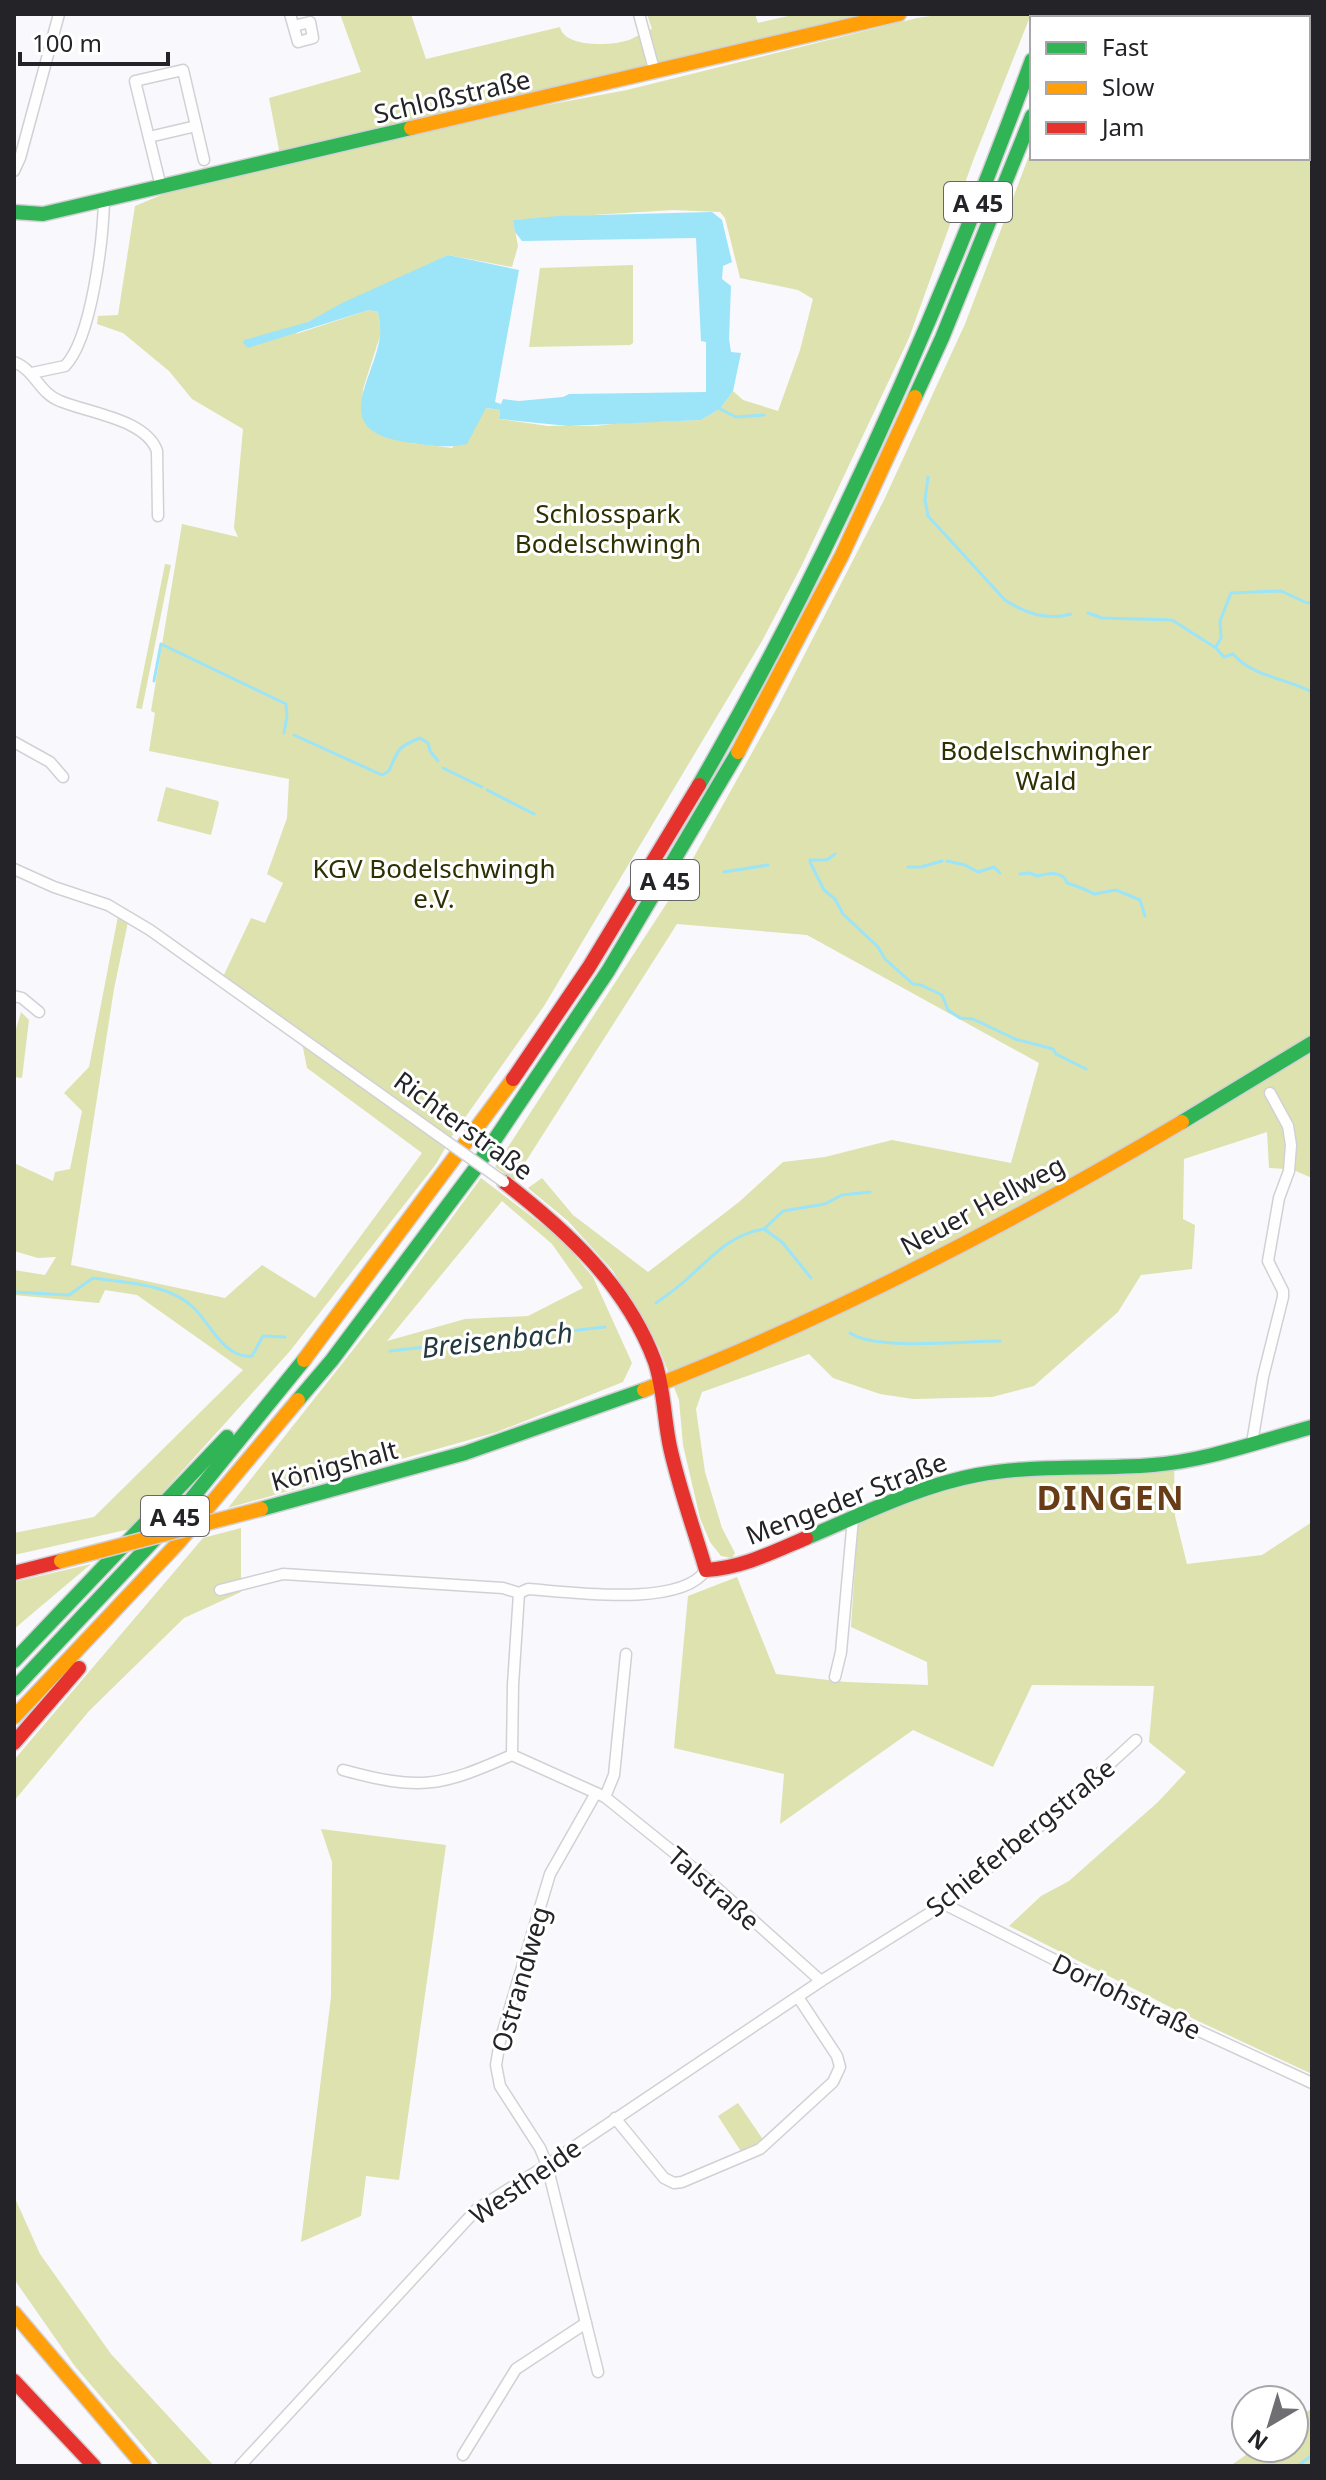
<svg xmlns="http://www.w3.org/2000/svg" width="1326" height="2480" viewBox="0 0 1326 2480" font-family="'Noto Sans',sans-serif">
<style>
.green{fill:#dee2ae;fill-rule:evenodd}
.water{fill:#9ce4f8}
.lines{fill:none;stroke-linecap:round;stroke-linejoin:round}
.stream{stroke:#9ce4f8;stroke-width:3}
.street-casing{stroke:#d1d1d5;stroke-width:13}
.fast-casing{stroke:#d1d1d5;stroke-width:17}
.slow-casing{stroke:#d1d1d5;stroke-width:17}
.jam-casing{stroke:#d1d1d5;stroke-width:17}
.street{stroke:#fefeff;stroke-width:10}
.fast{stroke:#30b455;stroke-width:14}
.slow{stroke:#ff9f0a;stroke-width:14}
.jam{stroke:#e5322d;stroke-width:14}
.street-bridge-casing{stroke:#d1d1d5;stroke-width:13;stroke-linecap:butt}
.slow-bridge-casing{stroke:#d1d1d5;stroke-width:17;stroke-linecap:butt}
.street-bridge{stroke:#fefeff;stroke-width:10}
.slow-bridge{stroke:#ff9f0a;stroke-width:14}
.labels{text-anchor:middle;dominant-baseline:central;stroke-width:6;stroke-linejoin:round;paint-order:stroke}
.shield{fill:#fff;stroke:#666568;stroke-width:2}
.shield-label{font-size:24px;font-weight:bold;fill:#242327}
.street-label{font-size:26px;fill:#242327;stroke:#fff}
.park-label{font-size:26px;fill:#2e3003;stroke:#fff}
.water-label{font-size:28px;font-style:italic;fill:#21393f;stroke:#fff}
.district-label{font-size:34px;font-weight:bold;letter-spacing:2px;fill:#683c16;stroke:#fff}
</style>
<rect width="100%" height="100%" fill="#f9f8fd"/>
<!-- green -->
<g class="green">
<path d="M340,14H411L426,59L560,27C564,48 612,46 629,40C637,37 643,31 652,29L647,14H755L758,23L797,14H879L412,130L627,90L917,18L945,14H1031L974,158L909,338L801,567L762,641L544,1006L452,1136L436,1164L290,1351L130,1529L14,1555V1533L94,1517L243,1370L137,1295L105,1290L99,1303L14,1295V1270L45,1275L56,1257L38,1258L14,1251V1163L53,1181L55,1172L70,1169L82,1111L64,1093L89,1067L118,916L129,917L114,989L71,1265L225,1298L262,1265L315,1298L422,1153L307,1068L301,1038L221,981L251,918L265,923L283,883L267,874L287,818L289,779L149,751L155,713L151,711L182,524L238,537L234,528L243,429L192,399L169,371L123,333L97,324L98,316L118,315L135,206L171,191L281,160L269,98L361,72ZM673,210L720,212L725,218L740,278L798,290L813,299L800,350L778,411L743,400L733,391L720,409L701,420L622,423L595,426H548L499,419L500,410L486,408L452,448L412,443L362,409L363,389L381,333L378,312L369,310L296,334L308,322L448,255L512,267L518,246L513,220Z"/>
<polygon points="1083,14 1263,14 1277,18 1082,18"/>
<polygon points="1308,27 1312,28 1312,1178 1291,1169 1293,1138 1286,1111 1278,1116 1286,1135 1286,1169 1269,1168 1267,1132 1184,1159 1183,1219 1195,1225 1192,1269 1141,1275 1118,1312 1034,1386 992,1397 913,1399 880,1394 833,1378 809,1354 702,1392 696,1409 705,1472 722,1528 735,1553 732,1558 721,1556 710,1542 700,1518 683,1445 679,1400 659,1348 613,1271 568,1221 528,1188 542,1178 573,1215 648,1272 739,1202 783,1162 825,1157 892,1140 1011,1163 1039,1063 807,935 677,924 514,1180 495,1167 676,889 778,706 884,500 965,324 1032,148 1032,158 1308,158"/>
<polygon points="633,265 633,343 630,345 529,347 540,268"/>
<polygon points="165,564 171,565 142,709 136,708"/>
<polygon points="166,787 218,801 219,803 211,835 157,821"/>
<polygon points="21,1012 29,1020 22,1078 14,1077 14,1036"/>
<path d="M481,1178L561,1239L593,1277L632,1363L623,1382L497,1432L228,1508L379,1317ZM502,1201L552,1244L583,1288L528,1316L465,1319L387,1341Z"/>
<path d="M1174,1456L1175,1516L1187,1564L1262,1555L1312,1522V2074L1198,2021L1009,1926L1041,1896L1069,1881L1158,1802L1186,1772L1149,1742L1154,1686L1032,1685L993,1767L913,1730L780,1824L784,1774L674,1748L688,1596L737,1577L776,1674L846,1682L928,1685L927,1662L851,1627L858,1520C891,1508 924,1496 959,1487C1028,1469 1102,1463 1174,1456Z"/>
<polygon points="241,1528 241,1592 184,1618 89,1711 14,1801 14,1760 203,1538"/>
<polygon points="91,1564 14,1629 14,1582"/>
<polygon points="321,1829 446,1845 399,2180 366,2176 361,2216 301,2242 331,1997 332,1862"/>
<polygon points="738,2103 764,2141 742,2153 718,2116"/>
<polygon points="14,2196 40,2254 111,2354 214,2466 160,2466 74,2365 14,2279"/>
<polygon points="1312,2408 1312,2466 1230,2466 1256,2448 1294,2448 1294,2422"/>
</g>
<!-- water -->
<path class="water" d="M712,212L722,220L732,262L723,266L722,279L731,286L729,339L731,352L741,353L733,391L720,409L701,420L568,426L499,419L500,410L486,408L467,444C445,449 427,445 405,442C328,430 374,381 380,336C381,328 379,319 378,312L369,310L248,348L243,343L244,340L308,322L340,304L448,255L519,270L495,402L501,404L503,399L519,401L563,397L569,394L706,392V342L701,341L696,238L522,241L515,232L513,220L559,216Z"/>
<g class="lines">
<!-- stream -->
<g class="stream">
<polyline points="720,409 736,417 764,415"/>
<path d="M928,477L925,500L928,516L1005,600C1025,613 1048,621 1071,614"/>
<path d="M1088,613L1102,618L1172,620L1216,648L1224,657L1233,654C1253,677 1286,678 1312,692"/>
<polyline points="1216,647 1221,638 1220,621 1231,593 1281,591 1307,603 1312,602"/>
<polyline points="154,681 161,644 286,704 287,716 284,733"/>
<path d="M294,735L382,775L389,771C398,750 397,747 420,738L428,743L430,751L438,761"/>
<polyline points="443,768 482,787"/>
<polyline points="487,790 534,814"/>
<polyline points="810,860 827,860 835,854"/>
<polyline points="947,861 965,865 978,872 994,867 1000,873"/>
<polyline points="810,862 824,890 835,899 843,914 878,947 885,959 913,984 921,985 942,995 948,1010 960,1018 973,1019 1015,1039 1053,1049 1056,1054 1086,1069"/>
<polyline points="908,867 921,867 942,861"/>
<polyline points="724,872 768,865"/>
<path d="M1020,874L1029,873L1038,876C1048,873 1063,870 1067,883C1077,886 1085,889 1094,894L1116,890L1140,900L1145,916"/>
<polyline points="764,1229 783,1211 825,1204 842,1195 870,1192"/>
<path d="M14,1292L69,1295L93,1278C125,1283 167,1283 193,1307C209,1322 225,1360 252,1356L263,1336L285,1337"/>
<path d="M656,1303C666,1296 677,1288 686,1280C712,1257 729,1235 764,1229L782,1242L811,1278"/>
<path d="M850,1333C876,1351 966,1341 1000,1341"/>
<polyline points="390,1351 605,1327"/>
<polyline points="1298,2466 1312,2455"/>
</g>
<defs>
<g id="street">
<polyline points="290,14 298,42 313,38 310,22 294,26"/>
<polyline points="639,14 655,73"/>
<polyline points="149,137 196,126"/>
<polyline points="14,171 20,158 59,14"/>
<polyline points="161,187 135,81 183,70 204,160"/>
<path d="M14,362C35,370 39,393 60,401C88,413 146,419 157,451L158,516"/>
<path d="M32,373L65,366C92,338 103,239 104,200"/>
<polyline points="14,742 50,762 63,777"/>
<polyline points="14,869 54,887 108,905 150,930 439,1136"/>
<polyline points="14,996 22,998 39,1012"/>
<polyline points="1252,1443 1263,1377 1283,1297 1283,1291 1268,1261 1279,1198 1289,1171 1291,1145 1288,1126 1270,1093"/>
<path d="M220,1590L283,1574L503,1588L519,1593L528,1589C570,1592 681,1608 706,1570"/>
<polyline points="519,1593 513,1685 512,1755 605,1797 708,1880 821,1981"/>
<polyline points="835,1677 841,1652 853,1518"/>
<path d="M343,1770C420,1791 440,1787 512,1755"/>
<polyline points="596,1793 550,1874 500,2041 496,2065 500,2086 540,2148 547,2165 598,2372"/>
<polyline points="605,1797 614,1775 626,1654"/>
<polyline points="944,1904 1160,2013 1312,2083"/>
<polyline points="615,2118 664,2178 674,2183 682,2182 760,2149 833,2082 840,2067 837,2056 798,1997"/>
<polyline points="463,2455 516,2369 586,2323"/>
<polyline points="240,2466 477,2209 547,2165 821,1981 944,1904 1056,1813 1136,1740"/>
</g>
<g id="fast">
<polyline points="1047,18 1048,14"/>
<polyline points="1067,18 1068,14"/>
<polyline points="14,212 43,214 411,128"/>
<polyline points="915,397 942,338 1032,116"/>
<path d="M699,785C833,554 940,310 1032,60"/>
<polyline points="1182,1122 1312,1043"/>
<polyline points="298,1400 332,1360 475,1169 608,971 738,752"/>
<polyline points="261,1509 465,1453 644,1390"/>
<path d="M806,1538C861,1515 918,1486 977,1475C1035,1464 1094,1470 1153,1465C1206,1461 1260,1441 1312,1427"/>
<polyline points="14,1661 227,1437"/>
<polyline points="14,1689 184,1508 304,1360"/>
</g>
<g id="slow">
<polyline points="1263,14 1277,18"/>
<polyline points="411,128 899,14"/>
<polyline points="738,752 842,555 915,397"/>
<polyline points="304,1360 513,1079"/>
<path d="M644,1390C831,1318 1010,1224 1182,1122"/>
<polyline points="14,1717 178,1543 298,1400"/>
<polyline points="14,2313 144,2466"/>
</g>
<g id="jam">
<polyline points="1308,27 1312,28"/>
<polyline points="513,1079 589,967 699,785"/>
<path d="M504,1182C567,1231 627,1286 655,1362C664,1389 664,1419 670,1447C679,1488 694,1529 706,1570C742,1568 773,1552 806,1538"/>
<polyline points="14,1573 61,1561"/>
<polyline points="14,1743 79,1668"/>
<polyline points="14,2381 94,2466"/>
</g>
</defs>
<!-- street casing -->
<use href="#street" class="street-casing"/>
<!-- fast casing -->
<use href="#fast" class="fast-casing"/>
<!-- slow casing -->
<use href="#slow" class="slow-casing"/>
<!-- jam casing -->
<use href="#jam" class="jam-casing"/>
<!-- street -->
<use href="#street" class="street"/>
<!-- fast -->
<use href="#fast" class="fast"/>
<!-- slow -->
<use href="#slow" class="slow"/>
<!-- jam -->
<use href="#jam" class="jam"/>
<defs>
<polyline id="street-bridge" points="439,1136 504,1182"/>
<polyline id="slow-bridge" points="61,1561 261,1509"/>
</defs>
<!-- street-bridge casing -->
<use href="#street-bridge" class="street-bridge-casing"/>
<!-- slow-bridge casing -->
<use href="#slow-bridge" class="slow-bridge-casing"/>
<!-- street-bridge -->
<use href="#street-bridge" class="street-bridge"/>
<!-- slow-bridge -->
<use href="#slow-bridge" class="slow-bridge"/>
</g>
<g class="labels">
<!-- shield labels -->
<g class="shield">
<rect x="944" y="182" width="68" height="40" rx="6"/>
<rect x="631" y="860" width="68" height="40" rx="6"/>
<rect x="141" y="1496" width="68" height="40" rx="6"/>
</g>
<g class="shield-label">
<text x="978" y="202">A 45</text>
<text x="665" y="880">A 45</text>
<text x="175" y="1516">A 45</text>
</g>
<!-- street labels -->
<g class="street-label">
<text transform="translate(452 96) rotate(-13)">Schloßstraße</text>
<text transform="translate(464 1125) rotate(36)">Richterstraße</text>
<text transform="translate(982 1205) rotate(-28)">Neuer Hellweg</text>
<text transform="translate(334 1465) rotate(-15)">Königshalt</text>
<text transform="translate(846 1498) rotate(-21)">Mengeder Straße</text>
<text transform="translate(1020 1837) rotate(-39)">Schieferbergstraße</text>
<text transform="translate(714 1888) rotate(41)">Talstraße</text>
<text transform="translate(520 1979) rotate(-74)">Ostrandweg</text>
<text transform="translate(1127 1996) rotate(26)">Dorlohstraße</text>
<text transform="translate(525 2181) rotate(-35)">Westheide</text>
</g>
<!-- park labels -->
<g class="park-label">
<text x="608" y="513">Schlosspark<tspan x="608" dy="30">Bodelschwingh</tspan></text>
<text x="1046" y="750">Bodelschwingher<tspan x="1046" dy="30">Wald</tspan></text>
<text x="434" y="868">KGV Bodelschwingh<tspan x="434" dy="30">e.V.</tspan></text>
</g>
<!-- water labels -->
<g class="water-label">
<text transform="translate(497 1339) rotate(-6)">Breisenbach</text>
</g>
<!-- district labels -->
<g class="district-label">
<text x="1111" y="1497">DINGEN</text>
</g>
</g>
<!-- border -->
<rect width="1326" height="2480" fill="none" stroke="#242327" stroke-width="32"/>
<!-- legend -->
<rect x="1030" y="16" width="280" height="144" fill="#ffffff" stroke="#a7a7a9" stroke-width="2"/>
<rect x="1046" y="42" width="40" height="12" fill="#30b455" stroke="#a7a7a9" stroke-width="2"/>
<text x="1102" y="56" font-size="24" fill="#242327">Fast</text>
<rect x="1046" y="82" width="40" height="12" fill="#ff9f0a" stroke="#a7a7a9" stroke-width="2"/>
<text x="1102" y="96" font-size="24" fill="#242327">Slow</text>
<rect x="1046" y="122" width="40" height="12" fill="#e5322d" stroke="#a7a7a9" stroke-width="2"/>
<text x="1102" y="136" font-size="24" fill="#242327">Jam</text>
<!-- north arrow -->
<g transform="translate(1270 2424) rotate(218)"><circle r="38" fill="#ffffff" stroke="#a7a7a9" stroke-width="2"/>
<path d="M0-6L14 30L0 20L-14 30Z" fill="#6f6e72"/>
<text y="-12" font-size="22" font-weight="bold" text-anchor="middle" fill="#242327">N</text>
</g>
<!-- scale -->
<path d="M20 52v12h148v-12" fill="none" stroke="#242327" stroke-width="4"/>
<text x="32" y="52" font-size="24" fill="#242327" stroke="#ffffff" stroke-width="6" paint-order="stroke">100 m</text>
</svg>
